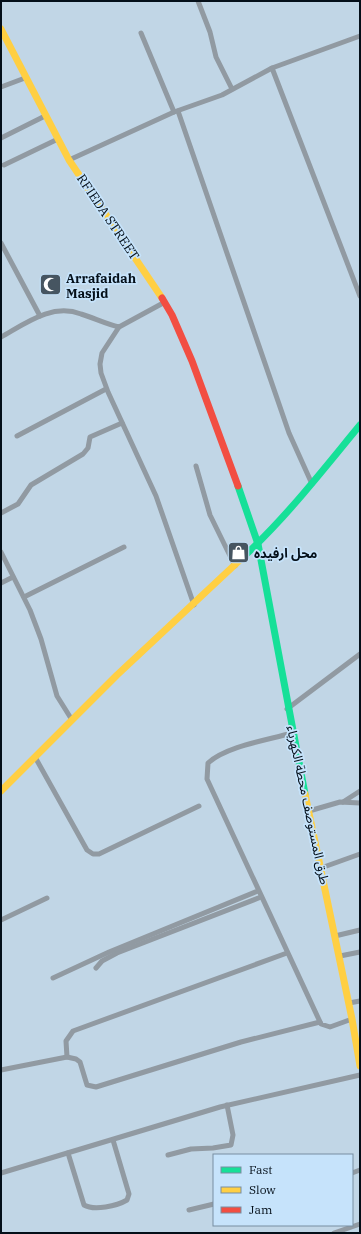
<svg xmlns="http://www.w3.org/2000/svg" width="361" height="1234" viewBox="0 0 361 1234" font-family="'IBM Plex Serif','Noto Sans Arabic',serif">
<style>
.lines{fill:none;stroke-linecap:round;stroke-linejoin:round}
.street{stroke:#919aa2;stroke-width:5}
.fast{stroke:#16e098;stroke-width:7}
.slow{stroke:#ffcf43;stroke-width:7}
.jam{stroke:#f24e42;stroke-width:7}
.labels{text-anchor:middle;dominant-baseline:central;stroke-width:3.5;stroke-linejoin:round;paint-order:stroke}
.street-label{font-size:13px;fill:#040f19;stroke:#c6e3fb}
.poi-label{font-size:13px;font-weight:bold;fill:#040f19;stroke:#c6e3fb;text-anchor:start}
</style>
<rect width="100%" height="100%" fill="#c1d6e6"/>
<g class="lines">
<!-- street -->
<g class="street">
<polyline points="198,1 210,32 216,57 232,89"/>
<polyline points="141,33 174,112"/>
<polyline points="272,68 360,296"/>
<polyline points="1,87 25,78"/>
<polyline points="178,111 289,433 312,484"/>
<polyline points="1,138 45,116"/>
<polyline points="69,160 174,112 222,95 272,68 360,36"/>
<polyline points="4,165 58,139"/>
<polyline points="1,243 40,316"/>
<polyline points="119,327 102,353 100,364 101,373 108,392 156,496 194,605"/>
<path d="M1,337C26,323 52,303 81,314C94,318 106,324 119,327L165,302"/>
<polyline points="17,436 106,389"/>
<polyline points="196,466 210,515 235,566"/>
<polyline points="1,513 18,504 31,485 83,454 88,448 90,437 122,423"/>
<polyline points="1,552 30,610 41,639 57,696 72,720"/>
<polyline points="1,583 13,577"/>
<polyline points="24,597 124,547"/>
<polyline points="287,709 360,654"/>
<path d="M292,733C268,740 227,746 208,763L207,779L321,1024L330,1027L352,1019"/>
<polyline points="35,757 87,850 93,854 99,854 199,806"/>
<polyline points="343,802 360,791"/>
<polyline points="309,811 340,802 360,803"/>
<polyline points="321,868 360,854"/>
<polyline points="1,920 47,898"/>
<polyline points="335,936 360,930"/>
<polyline points="340,956 360,952"/>
<polyline points="96,968 102,961 117,953 261,897"/>
<polyline points="53,978 109,952 258,891"/>
<polyline points="349,1003 360,1001"/>
<polyline points="67,1057 66,1041 73,1031 287,953"/>
<polyline points="1,1070 67,1057 76,1059 80,1062 87,1085 96,1087 241,1042 320,1022"/>
<path d="M68,1153L84,1205C94,1211 117,1206 127,1200L129,1194L113,1140"/>
<polyline points="168,1155 191,1149 213,1148 231,1145 233,1135 227,1105"/>
<polyline points="1,1173 220,1107 360,1075"/>
<polyline points="352,1173 360,1170"/>
<polyline points="189,1210 214,1204"/>
<polyline points="334,1233 360,1224"/>
</g>
<!-- fast -->
<g class="fast">
<polyline points="238,486 258,544 305,794"/>
<path d="M241,559C285,519 322,471 360,425"/>
</g>
<!-- slow -->
<g class="slow">
<polyline points="1,29 69,160 162,298"/>
<polyline points="1,791 117,675 241,559"/>
<polyline points="305,794 352,1019 360,1066"/>
</g>
<!-- jam -->
<polyline class="jam" points="162,298 172,315 192,361 238,486"/>
</g>
<!-- icons -->
<defs>
<symbol id="mosque-square" viewBox="-11 -11 22 22"><rect x="-9" y="-9" width="18" height="18" rx="4" fill="#465561" stroke="#c6e3fb"/><path d="M3.5-4.9A6 6 0 1 0 3.5 4.9A5 5 0 1 1 3.5-4.9Z" fill="#fff"/></symbol>
<symbol id="shop-square" viewBox="-11 -11 22 22"><rect x="-9" y="-9" width="18" height="18" rx="4" fill="#465561" stroke="#c6e3fb"/><path d="M-5-2.5h2.3a2.7 3.5 0 0 1 5.4 0H5L5.5 6h-11ZM-1.5-2.5h3a1.5 2.3 0 0 0-3 0Z" fill="#fff"/></symbol>
</defs>
<g fill-rule="evenodd">
<use href="#mosque-square" x="38" y="272" width="25" height="25"/>
<use href="#shop-square" x="226" y="540" width="25" height="25"/>
</g>
<g class="labels">
<!-- street labels -->
<g class="street-label">
<text transform="translate(108 217) rotate(56)">RFIEDA STREET</text>
<text transform="translate(308 805) rotate(78)">طرق المستوصف محطة الكهرباء</text>
</g>
<!-- poi labels -->
<g class="poi-label">
<text x="66" y="278">Arrafaidah<tspan x="66" dy="15">Masjid</tspan></text>
<text x="254" y="553">محل ارفيده</text>
</g>
</g>
<!-- border -->
<rect width="361" height="1234" fill="none" stroke="#040f19" stroke-width="4"/>
<!-- legend -->
<rect x="213" y="1154" width="140" height="72" fill="#c6e3fb" stroke="#788ea1"/>
<rect x="221" y="1167" width="20" height="6" fill="#16e098" stroke="#788ea1"/>
<text x="249" y="1174" font-size="12" fill="#040f19">Fast</text>
<rect x="221" y="1187" width="20" height="6" fill="#ffcf43" stroke="#788ea1"/>
<text x="249" y="1194" font-size="12" fill="#040f19">Slow</text>
<rect x="221" y="1207" width="20" height="6" fill="#f24e42" stroke="#788ea1"/>
<text x="249" y="1214" font-size="12" fill="#040f19">Jam</text>
</svg>
